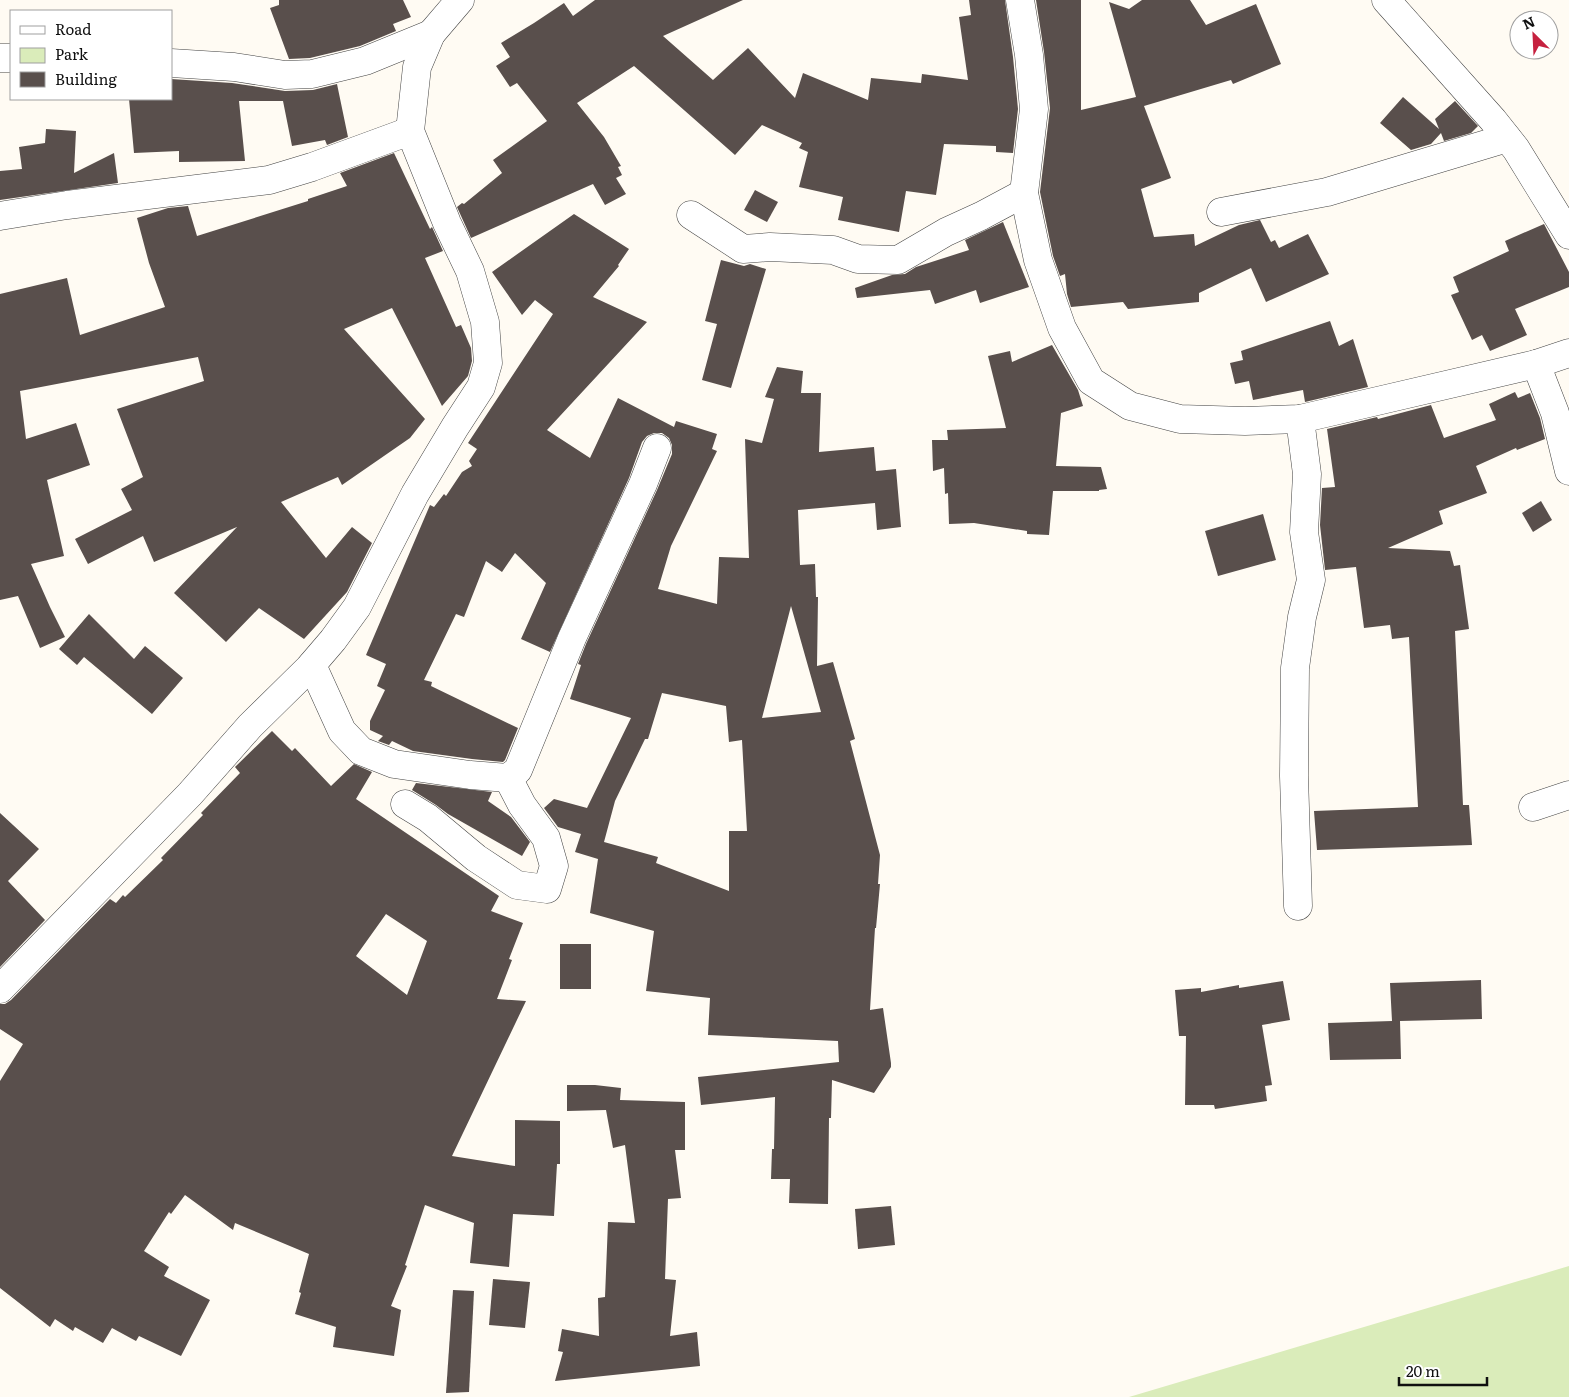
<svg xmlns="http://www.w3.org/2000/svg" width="1569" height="1397" viewBox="0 0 1569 1397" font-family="Literata,serif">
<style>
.green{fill:#daecba}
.building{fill:#594f4c;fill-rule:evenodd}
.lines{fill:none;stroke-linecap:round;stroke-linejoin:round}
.minor-casing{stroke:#434343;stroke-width:29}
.minor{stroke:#fff;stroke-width:28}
</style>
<rect width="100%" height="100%" fill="#fffbf3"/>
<!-- green -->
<polygon class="green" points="1569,1266 1569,1397 1129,1397"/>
<!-- building -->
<g class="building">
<polygon points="279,0 403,0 411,17 393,24 396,31 360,46 310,58 289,59 270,8 279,5"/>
<polygon points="595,0 743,0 663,36 713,80 748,48 795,98 803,73 868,100 871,78 921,83 922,74 968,80 959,17 971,15 969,0 1005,0 1013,57 1018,109 1013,153 996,152 996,146 944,144 936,195 906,191 899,232 838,220 843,197 799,187 808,152 799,148 802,143 762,125 735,155 634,66 577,103 604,137 621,166 618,167 622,175 616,178 626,194 605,205 593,184 471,238 457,207 462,203 464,204 502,173 493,160 547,121 517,83 510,87 496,66 510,57 501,43 534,23 564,3 573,16"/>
<polygon points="1036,0 1081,0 1081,110 1136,97 1109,2 1129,9 1142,0 1190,0 1206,25 1256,4 1281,64 1233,84 1231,80 1144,106 1171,178 1141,189 1154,237 1194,234 1195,246 1239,225 1260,220 1271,242 1275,240 1279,248 1308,234 1329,274 1266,302 1251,268 1199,293 1199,302 1128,309 1123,302 1071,307 1067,294 1065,274 1060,276 1053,256 1040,192 1050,108 1044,52"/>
<polygon points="171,79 232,83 285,91 313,90 337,84 348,137 327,145 325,140 292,146 283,101 239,101 245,161 179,162 179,151 134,153 129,99 171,99"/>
<polygon points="1403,97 1439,129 1435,119 1455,101 1478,126 1471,133 1444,141 1441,133 1431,144 1411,150 1380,123"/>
<polygon points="46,129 76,131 74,173 114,153 118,183 0,200 0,171 22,169 19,147 45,143"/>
<polygon points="394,153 430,229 432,227 443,251 425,258 456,327 461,325 471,348 472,361 468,376 442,406 392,308 344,329 425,419 410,438 342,485 338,477 281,502 326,558 352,527 372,543 347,592 304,639 259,608 226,642 174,593 237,527 154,562 143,536 88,564 75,539 132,510 121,489 143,477 117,409 204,381 198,357 20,391 26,439 76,423 90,465 47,480 64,556 31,564 50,607 65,637 40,648 18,596 0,600 0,294 67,278 80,335 165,307 149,263 137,218 168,208 188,206 197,236 308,201 308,199 347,186 340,173"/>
<polygon points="755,190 778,202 767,222 744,210"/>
<path d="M574,214L629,249L618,265L619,266L593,297L647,322L547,430L590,458L618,398L674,427L676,421L717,434L712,449L717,451L671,546L658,589L717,604L719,557L749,558L745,439L762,443L774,399L765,397L777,367L803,371L801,393H821L819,452L874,447L876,471L896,469L901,527L877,530L875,503L798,510L800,565L815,564L816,597H818L817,666L833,662L855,739L850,741L880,855L878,884H880L876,928H875L870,1010L883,1008L891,1063V1067L874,1093L832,1080L831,1118H829L828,1204L789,1203L790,1179H771L772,1149H774L775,1097L701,1105L698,1077L839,1062L838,1041L708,1035L710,998L646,991L654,931L590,913L598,859L575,852L581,834L558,827L544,808L554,799L587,808L631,718L570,699L581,665L578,664L586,644L657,490L672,454V445L669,438L662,433H654L647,436L642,442L629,478L550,652L521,639L546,583L515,553L502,572L486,561L464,617L456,614L424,680L432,682L431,686L518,728L505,760L503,762L472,759L413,751L392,741L389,745L378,741L383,736L370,730V721L385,690L377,686L386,664L366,655L430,505L434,507L444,494L446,496L462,472L472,466L469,461L477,449L468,443L553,314L535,300L522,315L492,272ZM791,606L821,712L762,718ZM662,693L726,706L729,742L742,740L747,831H729V891L656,863L658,857L604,842L615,801L645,739H648Z"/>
<polygon points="1003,222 1029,287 980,303 976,290 935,304 930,290 857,298 855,288 892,275 905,274 916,267 969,250 965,240"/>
<polygon points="1544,224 1569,272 1569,287 1515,309 1527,335 1490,351 1482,335 1472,340 1451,295 1459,292 1453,277 1509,251 1505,241"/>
<polygon points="721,260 744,266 750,264 766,269 731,388 702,380 717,324 705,321"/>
<polygon points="1330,321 1339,346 1353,339 1368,387 1305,402 1303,390 1253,400 1249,381 1235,384 1230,363 1243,360 1241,351"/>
<polygon points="1052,345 1078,390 1083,406 1061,413 1056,466 1101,467 1107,489 1099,490 1099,491 1053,491 1049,535 1027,534 1027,531 974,523 949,524 948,493 945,494 944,468 933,471 932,440 948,440 947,430 1006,428 988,356 1010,351 1012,362"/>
<polygon points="1515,392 1518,398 1530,393 1540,418 1545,439 1517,450 1516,448 1476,466 1487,493 1439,511 1443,524 1388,548 1450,551 1454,566 1460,565 1469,629 1455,631 1463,805 1469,805 1472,845 1317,850 1314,811 1418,807 1409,637 1392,639 1390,625 1364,628 1356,567 1325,570 1320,525 1322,488 1335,487 1327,429 1377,417 1378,419 1431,405 1444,438 1496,420 1489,404"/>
<polygon points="1541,501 1552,520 1533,532 1522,513"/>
<polygon points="1263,514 1276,560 1218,576 1205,531"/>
<polygon points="89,614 134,659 145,646 183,678 152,714 84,657 77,665 59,649"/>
<path d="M272,731L292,751L295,748L331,786L354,764L372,772L356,799L499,896L491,911L523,923L509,959L512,960L497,999L526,1001L452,1156L515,1166V1120L560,1121V1164H557L554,1216L513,1214L509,1267L470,1263L474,1223L425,1205L405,1265L407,1266L391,1306L401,1310L394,1356L333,1347L336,1327L295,1314L301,1293L299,1292L309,1254L235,1223L233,1230L185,1195L171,1214L169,1212L144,1251L169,1267L164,1276L210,1300L181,1356L139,1336L136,1341L112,1328L103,1343L75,1327L73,1331L55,1319L50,1327L0,1288V1081L23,1044L0,1029V1004H5L11,1000L110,899L116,903L123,895L125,897L163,860L161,858L203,815L201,813L240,773L235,767ZM386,914L427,941L407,995L356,956Z"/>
<polygon points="416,783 492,792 488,801 511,817 530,842 522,856 448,814 436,805 412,790"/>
<polygon points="0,813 39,849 8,881 45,920 0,967"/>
<rect x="560" y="944" width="31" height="45"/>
<polygon points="1481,980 1482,1019 1400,1021 1401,1059 1330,1060 1328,1023 1392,1021 1390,983"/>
<polygon points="1283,981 1290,1020 1262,1025 1272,1085 1265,1086 1267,1101 1215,1109 1214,1105 1185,1105 1186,1036 1179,1036 1175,990 1201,988 1201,992 1239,985 1239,988"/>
<polygon points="567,1085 595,1085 621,1088 620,1100 685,1102 685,1150 675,1150 681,1198 668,1199 665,1279 676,1280 670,1336 697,1332 700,1366 555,1381 563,1352 558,1351 562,1329 599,1336 598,1298 605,1297 608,1222 635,1223 625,1145 613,1148 606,1110 567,1111"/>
<polygon points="891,1206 895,1245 858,1249 855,1209"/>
<polygon points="493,1279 530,1282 525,1328 489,1325"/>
<polygon points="453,1290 474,1291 469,1392 446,1393"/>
</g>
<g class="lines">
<defs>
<g id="minor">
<polyline points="1020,0 1029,55 1034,109 1024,193 1038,260 1062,328 1091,381 1130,406 1180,419 1245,421 1300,419 1536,364 1569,353"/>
<polyline points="1386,0 1493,120 1516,149 1569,235"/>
<polyline points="0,58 11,58"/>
<polyline points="171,63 234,67 285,75 312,74 365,61 431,34"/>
<polyline points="1221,212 1327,192 1507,138"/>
<polyline points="691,215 743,249 770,247 833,250 858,259 898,260 946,232 981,216 1024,193"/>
<polyline points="0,216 67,205 269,180 312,167 410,131"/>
<polyline points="1536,364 1555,413 1569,471"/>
<polyline points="312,665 342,731 361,751 394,764 470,775 508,778 518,770 572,638 643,484 657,448"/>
<polyline points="405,804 428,818 476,858 517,885 547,889 554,866 546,838 522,805 508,778"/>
<polyline points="1533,807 1569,795"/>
<polyline points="1298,906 1294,776 1295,668 1302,617 1311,580 1304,532 1307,474 1300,419"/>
<polyline points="0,989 190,794 250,726 309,668 333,640 357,607 415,494 455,427 481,387 488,363 485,322 470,271 447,223 410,131 417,67 431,34 460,0"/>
</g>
</defs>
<!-- minor casing -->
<use href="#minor" class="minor-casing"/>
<!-- minor -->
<use href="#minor" class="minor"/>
</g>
<!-- legend -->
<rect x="10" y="10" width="162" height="90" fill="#ffffff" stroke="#9f9f9f"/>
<rect x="20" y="26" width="25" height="8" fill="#ffffff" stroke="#9f9f9f"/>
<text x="55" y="35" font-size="15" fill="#101010">Road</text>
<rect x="20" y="48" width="25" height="15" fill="#daecba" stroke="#9f9f9f"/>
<text x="55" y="60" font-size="15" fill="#101010">Park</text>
<rect x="20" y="72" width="25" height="15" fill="#594f4c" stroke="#9f9f9f"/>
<text x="55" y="85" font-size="15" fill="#101010">Building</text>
<!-- north arrow -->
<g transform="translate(1534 35) rotate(336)"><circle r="24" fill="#ffffff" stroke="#9f9f9f"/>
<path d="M0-4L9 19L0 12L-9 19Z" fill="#c6213f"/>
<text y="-8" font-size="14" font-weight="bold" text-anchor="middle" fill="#101010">N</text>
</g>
<!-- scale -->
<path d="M1399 1377v8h88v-8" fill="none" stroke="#101010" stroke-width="2.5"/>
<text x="1406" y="1377" font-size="15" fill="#101010" stroke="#ffffff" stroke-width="4" paint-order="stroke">20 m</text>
</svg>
